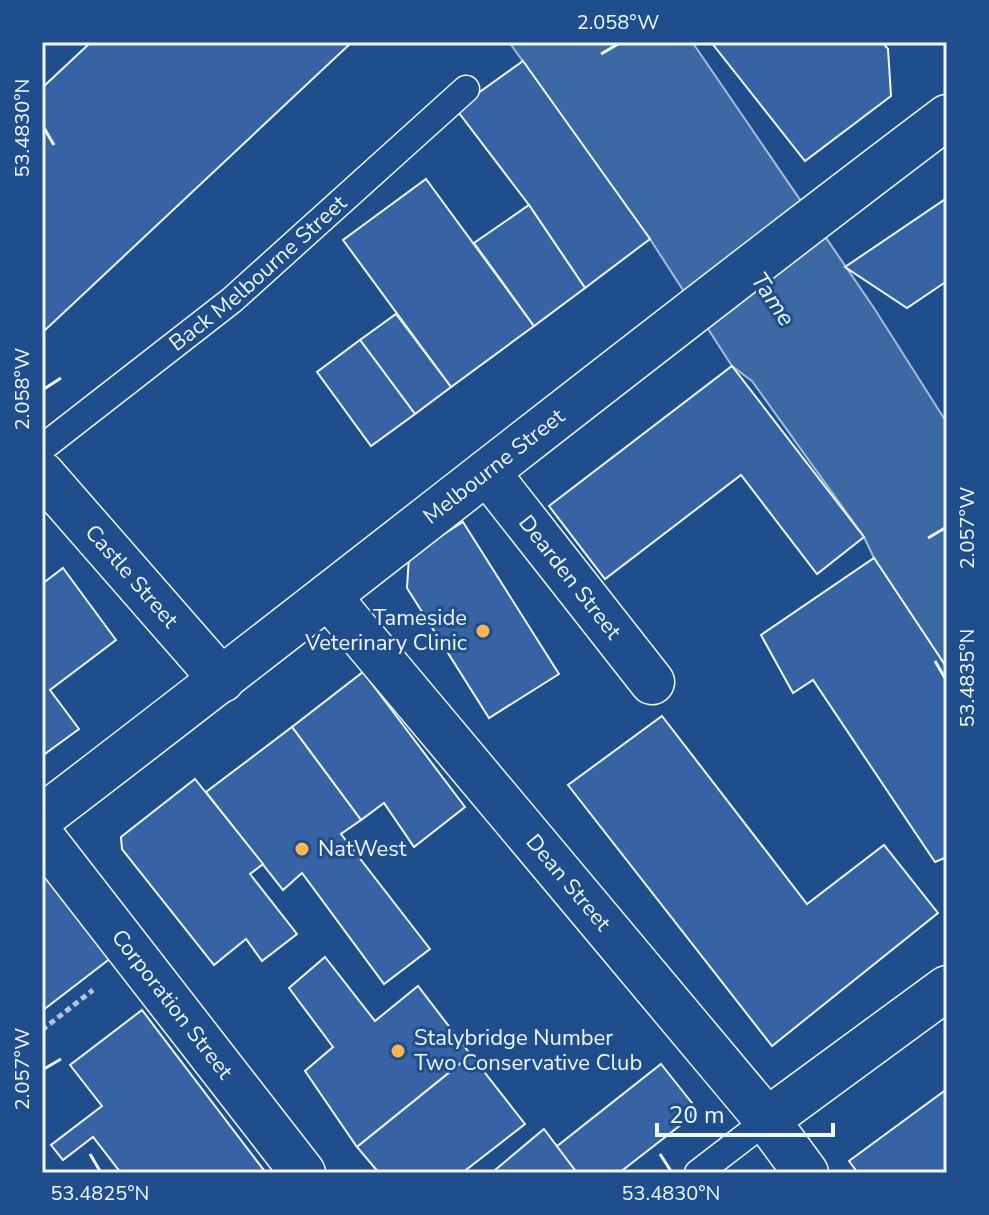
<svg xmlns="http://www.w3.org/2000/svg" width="989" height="1215" viewBox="0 0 989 1215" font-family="'Nunito Sans',sans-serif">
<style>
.water{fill:#3b69a3;stroke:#a8bbd7;stroke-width:2}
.building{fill:#3563a3;stroke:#f2f6ff;stroke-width:2}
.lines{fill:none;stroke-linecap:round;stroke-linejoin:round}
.service-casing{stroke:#f2f6ff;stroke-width:29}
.minor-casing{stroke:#f2f6ff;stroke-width:47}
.path{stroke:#b3c4dc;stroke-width:5;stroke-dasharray:6 4;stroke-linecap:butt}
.service{stroke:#1f4e8c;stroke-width:26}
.minor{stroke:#1f4e8c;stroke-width:44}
.ticks{fill:none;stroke:#f2f6ff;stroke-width:3}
.poi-dot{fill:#ffb74d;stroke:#1f4e8c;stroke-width:3}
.labels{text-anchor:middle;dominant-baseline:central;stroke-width:6;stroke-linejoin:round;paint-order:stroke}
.street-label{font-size:22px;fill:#f2f6ff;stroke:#1f4e8c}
.poi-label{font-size:22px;fill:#f2f6ff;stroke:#1f4e8c;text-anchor:start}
.water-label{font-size:24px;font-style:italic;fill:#f2f6ff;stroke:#1f4e8c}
.neatline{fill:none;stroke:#f2f6ff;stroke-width:3}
.ticks-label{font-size:20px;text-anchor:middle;fill:#f2f6ff}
</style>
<rect width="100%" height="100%" fill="#1f4e8c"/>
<!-- water -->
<polygon class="water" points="509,42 692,42 697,49 874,308 947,423 947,668 874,558 864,537 752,381 732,366 650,239"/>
<!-- building -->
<g class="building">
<polygon points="91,42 352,42 42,333 42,88"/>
<polygon points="711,42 882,42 888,49 891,96 805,161"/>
<polygon points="523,61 650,239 585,288 529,205 456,109"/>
<polygon points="426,179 534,326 451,387 343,240"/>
<polygon points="947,198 947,281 907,308 845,267"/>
<polygon points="529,205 585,288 534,326 474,243"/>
<polygon points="396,314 451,387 415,414 360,340"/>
<polygon points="360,340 415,414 371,446 317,372"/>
<polygon points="732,366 864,537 817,574 741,475 605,579 549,506"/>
<polygon points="463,522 559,674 489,718 407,588 409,556"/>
<polygon points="874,558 947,668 947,857 935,862 813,680 793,693 761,635"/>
<polygon points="63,568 116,640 50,690 79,729 42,756 42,584"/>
<polygon points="363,672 465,807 414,847 384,803 361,820 292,727"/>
<polygon points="662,716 807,904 884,845 938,913 772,1046 568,785"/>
<polygon points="292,727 361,820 341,834 430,949 384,984 302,873 283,890 206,792"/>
<polygon points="195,779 263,864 250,874 297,934 262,961 246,939 214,965 122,849 121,837"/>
<polygon points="42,858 116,954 42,1011"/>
<polygon points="325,957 375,1021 418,986 471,1055 357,1147 305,1071 333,1047 289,988"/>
<polygon points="142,1010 266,1173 121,1173 93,1137 63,1160 51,1145 102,1106 70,1065"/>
<polygon points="471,1055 525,1124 462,1173 379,1173 357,1147"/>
<polygon points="661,1064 692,1103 691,1117 619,1173 577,1173 556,1147"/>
<polygon points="947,1089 947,1173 858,1173 849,1161"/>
<polygon points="544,1129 577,1173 498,1173 495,1170"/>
</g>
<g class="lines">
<defs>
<g id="service">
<path id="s1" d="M42,448L232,300L466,89"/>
<polyline points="698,1173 767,1120"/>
</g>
<g id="minor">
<path id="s2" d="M487,472L652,682"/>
<path id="s3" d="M42,474L222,680"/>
<path id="s4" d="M328,596L767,1120L806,1173"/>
<path id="s5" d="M42,817C345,586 642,347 947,117"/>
<path id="s6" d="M42,837L303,1173"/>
<polyline points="767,1120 947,988"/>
</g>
</defs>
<!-- service casing -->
<use href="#service" class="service-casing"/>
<!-- minor casing -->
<use href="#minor" class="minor-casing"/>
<!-- path -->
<polyline class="path" points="42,1030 93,990"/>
<!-- service -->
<use href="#service" class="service"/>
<!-- minor -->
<use href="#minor" class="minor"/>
</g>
<!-- ticks -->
<path class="ticks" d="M601,54L618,44M44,128L54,145M44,389L61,378M928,538L945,528M935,661L945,678M44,1069L61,1059M90,1154L100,1171M660,1154L671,1171"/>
<!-- markers -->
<g class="poi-dot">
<circle cx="483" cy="631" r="8"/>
<circle cx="302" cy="849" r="8"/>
<circle cx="398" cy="1051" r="8"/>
</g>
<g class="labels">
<!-- street labels -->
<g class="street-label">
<text stroke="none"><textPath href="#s1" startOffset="278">Back Melbourne Street</textPath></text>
<text stroke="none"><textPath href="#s5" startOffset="572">Melbourne Street</textPath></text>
<text stroke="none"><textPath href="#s3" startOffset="136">Castle Street</textPath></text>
<text stroke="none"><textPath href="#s2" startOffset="134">Dearden Street</textPath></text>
<text stroke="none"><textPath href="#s4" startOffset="374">Dean Street</textPath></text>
<text stroke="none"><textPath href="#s6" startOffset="212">Corporation Street</textPath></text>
</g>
<!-- poi labels -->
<g class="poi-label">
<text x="467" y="618" text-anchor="end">Tameside<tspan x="467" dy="25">Veterinary Clinic</tspan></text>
<text x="318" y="849">NatWest</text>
<text x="414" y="1038">Stalybridge Number<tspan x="414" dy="25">Two Conservative Club</tspan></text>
</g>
<!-- water labels -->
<g class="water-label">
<text transform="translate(773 299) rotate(56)">Tame</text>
</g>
</g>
<!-- border -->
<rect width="989" height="1215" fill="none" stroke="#1f4e8c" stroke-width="88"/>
<!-- scale -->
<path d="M657 1123v12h176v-12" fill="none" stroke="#f2f6ff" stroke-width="4"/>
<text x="669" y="1123" font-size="24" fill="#f2f6ff" stroke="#1f4e8c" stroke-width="6" paint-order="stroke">20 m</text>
<rect x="44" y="44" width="901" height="1127" class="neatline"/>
<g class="ticks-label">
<text x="618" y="29">2.058°W</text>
<text transform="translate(22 128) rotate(-90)" y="7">53.4830°N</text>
<text transform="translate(22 389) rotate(-90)" y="7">2.058°W</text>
<text transform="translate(967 528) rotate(-90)" y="7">2.057°W</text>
<text transform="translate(967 678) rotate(-90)" y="7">53.4835°N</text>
<text transform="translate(22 1069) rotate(-90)" y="7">2.057°W</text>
<text x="100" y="1200">53.4825°N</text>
<text x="671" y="1200">53.4830°N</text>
</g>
</svg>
